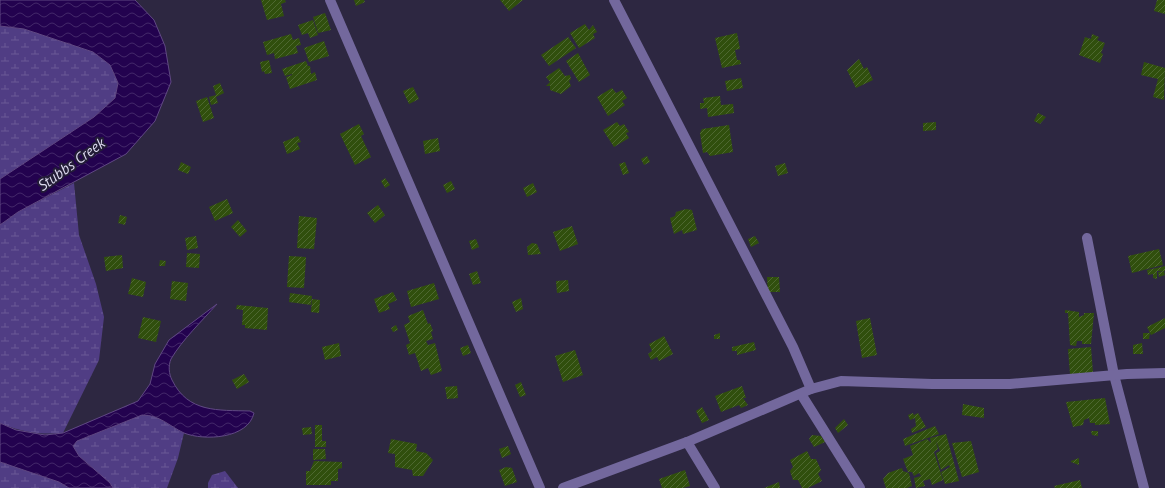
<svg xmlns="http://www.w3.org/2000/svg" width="1165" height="488" viewBox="0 0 1165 488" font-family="'PT Sans',sans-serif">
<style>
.wetland{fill:url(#wetland-marsh)}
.water{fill:url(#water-waves);stroke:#604884}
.building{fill:url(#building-hatch)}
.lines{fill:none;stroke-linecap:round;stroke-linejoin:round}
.minor{stroke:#73689d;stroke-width:10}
.labels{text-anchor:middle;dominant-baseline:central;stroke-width:4;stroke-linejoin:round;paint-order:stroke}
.water-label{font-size:15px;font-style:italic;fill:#dcd9ef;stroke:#231d37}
</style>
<defs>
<pattern id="wetland-marsh" width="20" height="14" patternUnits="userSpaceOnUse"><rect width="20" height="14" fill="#503d84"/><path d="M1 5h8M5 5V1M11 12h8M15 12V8" fill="none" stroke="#6a5996"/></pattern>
<pattern id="water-waves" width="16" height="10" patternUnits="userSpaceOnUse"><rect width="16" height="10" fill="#23024f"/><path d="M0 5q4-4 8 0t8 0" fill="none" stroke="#432769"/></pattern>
<pattern id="building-hatch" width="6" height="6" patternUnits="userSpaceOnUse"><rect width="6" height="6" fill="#304f0d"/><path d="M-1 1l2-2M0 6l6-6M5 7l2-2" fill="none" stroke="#4e6831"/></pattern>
</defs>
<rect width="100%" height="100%" fill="#2d2741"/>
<!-- wetland -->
<g class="wetland">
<polygon points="0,26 24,29 93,52 110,65 118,83 115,98 94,117 0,179"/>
<path d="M74,183L79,235L96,284L104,317L99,360L63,433C40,435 21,432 0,423V225L18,212Z"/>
<polygon points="142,415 153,415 184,433 178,458 167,488 113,488 110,483 79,456 73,446 77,441"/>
<polygon points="0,462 59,482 69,488 0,488"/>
<polygon points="225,471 238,488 208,488 208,483 212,475"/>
</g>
<!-- water -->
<g class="water">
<polygon points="0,0 135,0 154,20 165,46 171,82 155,121 126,154 18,212 0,225 0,179 94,117 115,98 118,83 110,65 93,52 24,29 0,26"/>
<path d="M217,304C202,321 182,340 171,359C168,366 169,374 172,380C188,413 218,410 250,411L254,413C248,439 204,441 184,433C169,426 160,415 142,415L77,441L73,446L79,456L110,483L113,488H69L59,482L0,462V423L16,430L45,435L63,433L138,401L150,384L155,364L169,340Z"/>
</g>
<!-- building -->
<g class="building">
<polygon points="261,0 285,0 286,2 281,4 284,16 267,20"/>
<polygon points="354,0 364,0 365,2 356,6"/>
<polygon points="500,0 523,0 509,11"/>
<polygon points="1157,0 1165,0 1165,14 1154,11"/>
<polygon points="325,13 331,30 318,33 313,17"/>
<polygon points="313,20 318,35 310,38 308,33 302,35 298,25"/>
<polygon points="585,24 589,30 593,25 597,32 593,34 595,38 579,48 570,33"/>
<polygon points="737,33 740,49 735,50 737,60 740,60 741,64 722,68 715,38"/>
<polygon points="291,34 293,40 299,38 301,45 296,46 298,53 275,59 274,53 267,55 263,42"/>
<polygon points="1092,34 1099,37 1097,40 1105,43 1101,53 1103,54 1100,63 1079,55 1085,37 1091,39"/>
<polygon points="568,37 576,48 549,66 541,55"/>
<polygon points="324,41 329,56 309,62 304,48"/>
<polygon points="578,53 590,75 579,82 566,61"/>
<polygon points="859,59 864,69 867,67 873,80 856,88 847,70"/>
<polygon points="269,60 272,73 265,74 264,71 262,72 260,62"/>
<polygon points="306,61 308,66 310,66 311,74 315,72 317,80 290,89 286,77 292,75 292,74 285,76 282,69"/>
<polygon points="1144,62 1165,68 1164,100 1153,97 1158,79 1141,75"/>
<polygon points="559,68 565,76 570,75 571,79 569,81 571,86 561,94 550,90 550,86 546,86 550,82 546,77"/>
<polygon points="741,78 743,88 727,91 725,81"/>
<polygon points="220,83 224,93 216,97 218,103 211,105 209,97 216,95 213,86"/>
<polygon points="413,87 419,99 409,104 403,91"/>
<polygon points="612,88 616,93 622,90 627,98 622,101 625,105 608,116 597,97"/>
<polygon points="720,96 721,105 733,104 734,113 708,117 707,108 700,109 700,103 704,103 703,98"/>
<polygon points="207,97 214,118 203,122 196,101"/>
<polygon points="1038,113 1046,117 1040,124 1034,121"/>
<polygon points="617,122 620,126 624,124 629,132 626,133 629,138 614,147 603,130"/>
<polygon points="936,122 936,130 923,131 923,123"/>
<polygon points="359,124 364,134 361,136 371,157 355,165 340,134"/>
<polygon points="729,125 733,152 710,156 707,152 703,153 700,133 702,129"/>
<polygon points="298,136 301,142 297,143 300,149 287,154 283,142"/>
<polygon points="438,138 440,151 425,154 423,141"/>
<polygon points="647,156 650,162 644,165 641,159"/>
<polygon points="181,162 191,167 188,174 178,170"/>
<polygon points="625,162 629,173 623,175 619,164"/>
<polygon points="785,163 788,173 778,176 775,166"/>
<polygon points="385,178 390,185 385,188 381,181"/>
<polygon points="451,181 455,189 447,193 443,185"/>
<polygon points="533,183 537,192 527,197 523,188"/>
<polygon points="227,199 233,213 215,221 209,207"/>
<polygon points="378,205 385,215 375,223 367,213"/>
<polygon points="686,209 692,210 697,230 683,234 682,230 674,234 670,218 675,216 676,212"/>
<polygon points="120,215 127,217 125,225 118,223"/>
<polygon points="299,216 317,218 314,249 297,248"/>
<polygon points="238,220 247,231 240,237 231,227"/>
<polygon points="572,226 578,244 560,251 553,232"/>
<polygon points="196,236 198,248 187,250 185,238"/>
<polygon points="755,236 759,243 751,247 748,239"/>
<polygon points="476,239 479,247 472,250 469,241"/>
<polygon points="532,243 537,244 541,254 528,255 527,247"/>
<polygon points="1159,249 1163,265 1132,273 1128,256"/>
<polygon points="187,253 200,254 199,268 186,267"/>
<polygon points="122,255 123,268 106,271 104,257"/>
<polygon points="289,256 306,257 304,288 287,287"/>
<polygon points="160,260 166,261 165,266 159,266"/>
<polygon points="1165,266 1165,271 1157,271 1157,279 1153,278 1153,274 1148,275 1147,270"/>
<polygon points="477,271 481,283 473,285 469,274"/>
<polygon points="1164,271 1165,275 1159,277 1158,272"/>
<polygon points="767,277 779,277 780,292 768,292"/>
<polygon points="132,278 146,282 143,297 128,294"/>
<polygon points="568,280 569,291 557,293 556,281"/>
<polygon points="172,281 188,283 186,301 170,299"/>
<polygon points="434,283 439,299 411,307 407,291"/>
<polygon points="393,292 397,300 388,304 390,309 379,313 374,299"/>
<polygon points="290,293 312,296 311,305 289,302"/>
<polygon points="521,298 523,309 516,312 512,302"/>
<polygon points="312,299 320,300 319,313 311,312"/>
<polygon points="237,305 268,308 267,330 245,328 245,325 242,325 243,310 236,309"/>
<polygon points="423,310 428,324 430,323 433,331 431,332 433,339 426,341 428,345 435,343 442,371 431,375 428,368 421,371 415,353 409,355 406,345 410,343 404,325 410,322 408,316"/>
<polygon points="1065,310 1079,312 1079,317 1084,315 1084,313 1094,313 1091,344 1082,344 1082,341 1077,341 1076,346 1070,345 1068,313 1065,313"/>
<polygon points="143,317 161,321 156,342 138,338"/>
<polygon points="870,318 877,355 862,358 856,321"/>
<polygon points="1165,318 1165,328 1151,335 1147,327"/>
<polygon points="396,325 398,330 393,332 391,328"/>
<polygon points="720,333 720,339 714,339 714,335"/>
<polygon points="1143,333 1150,333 1149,339 1143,339"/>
<polygon points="664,336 673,354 659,361 657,357 651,360 648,354 652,351 649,344"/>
<polygon points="754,342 756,350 737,355 737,351 732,351 732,347"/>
<polygon points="339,343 341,356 325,360 322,347"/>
<polygon points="1142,343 1143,354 1133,354 1133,345"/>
<polygon points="468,345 471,353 463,356 460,348"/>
<polygon points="1091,347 1093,373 1070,374 1068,349"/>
<polygon points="575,350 583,375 563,382 555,356"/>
<polygon points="244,374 249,382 237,389 232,380"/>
<polygon points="521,382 526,395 520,397 515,385"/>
<polygon points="457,386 458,398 447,399 445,387"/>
<polygon points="742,386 746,398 743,398 748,405 741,408 739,405 721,412 715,396"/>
<polygon points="1105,398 1110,424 1095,425 1095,423 1090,423 1089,418 1084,420 1083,425 1073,427 1066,402"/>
<polygon points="963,404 984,408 984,418 962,415"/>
<polygon points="702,407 709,420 702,423 696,411"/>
<polygon points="913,413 915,418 914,415 918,413 926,427 912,433 911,429 916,426 915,418 910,420 908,415"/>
<polygon points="844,419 848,425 838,433 835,428"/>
<polygon points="315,425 322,425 322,441 326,441 326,447 315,447"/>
<polygon points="935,426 939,434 905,446 903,439"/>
<polygon points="311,427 312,434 303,435 302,428"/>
<polygon points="1091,431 1098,431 1098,436 1092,435"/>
<polygon points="946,434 959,481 945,484 941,472 950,467 949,465 941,470 936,453 940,451 936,441 938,449 934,452 943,480 932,485 930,479 923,481 925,486 916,488 914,478 921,476 919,473 914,476 912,472 908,472 903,459 913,455 910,446 927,439 931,443 930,438"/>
<polygon points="812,435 821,436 825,442 814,447 809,439"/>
<polygon points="391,439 417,444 416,451 426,453 433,460 423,476 413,476 412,470 395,467 395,454 388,453"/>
<polygon points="971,441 979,472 962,477 952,443"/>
<polygon points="508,446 511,454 502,458 499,449"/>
<polygon points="313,449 325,449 326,459 313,460"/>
<polygon points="807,451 811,459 816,459 821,470 818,474 822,481 808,488 802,488 798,480 793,480 790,471 793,467 790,460"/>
<polygon points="1079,458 1079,465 1071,462 1071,461"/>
<polygon points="314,461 342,462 342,468 338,469 338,481 331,481 331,485 306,485 306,471 310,471"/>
<polygon points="506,467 512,468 517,482 505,486 499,470"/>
<polygon points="902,468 903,471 909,473 912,486 907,488 886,488 883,479 888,473"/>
<polygon points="685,470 690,486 683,488 662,488 659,479"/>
<polygon points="1080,480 1082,488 1055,488 1054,486"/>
<polygon points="779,482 780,488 764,488"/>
</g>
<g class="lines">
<!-- minor -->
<g class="minor">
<polyline points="330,0 540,488"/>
<polyline points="614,0 793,347 811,389"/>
<polyline points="1087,238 1114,375 1144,488"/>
<polyline points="801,394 860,488"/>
<polyline points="687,442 715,488"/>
<polyline points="563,488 687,442 811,389 841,381 932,384 1010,384 1127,374 1165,373"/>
</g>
</g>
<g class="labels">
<!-- water labels -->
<g class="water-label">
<text transform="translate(71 164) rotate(-36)">Stubbs Creek</text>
</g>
</g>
</svg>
